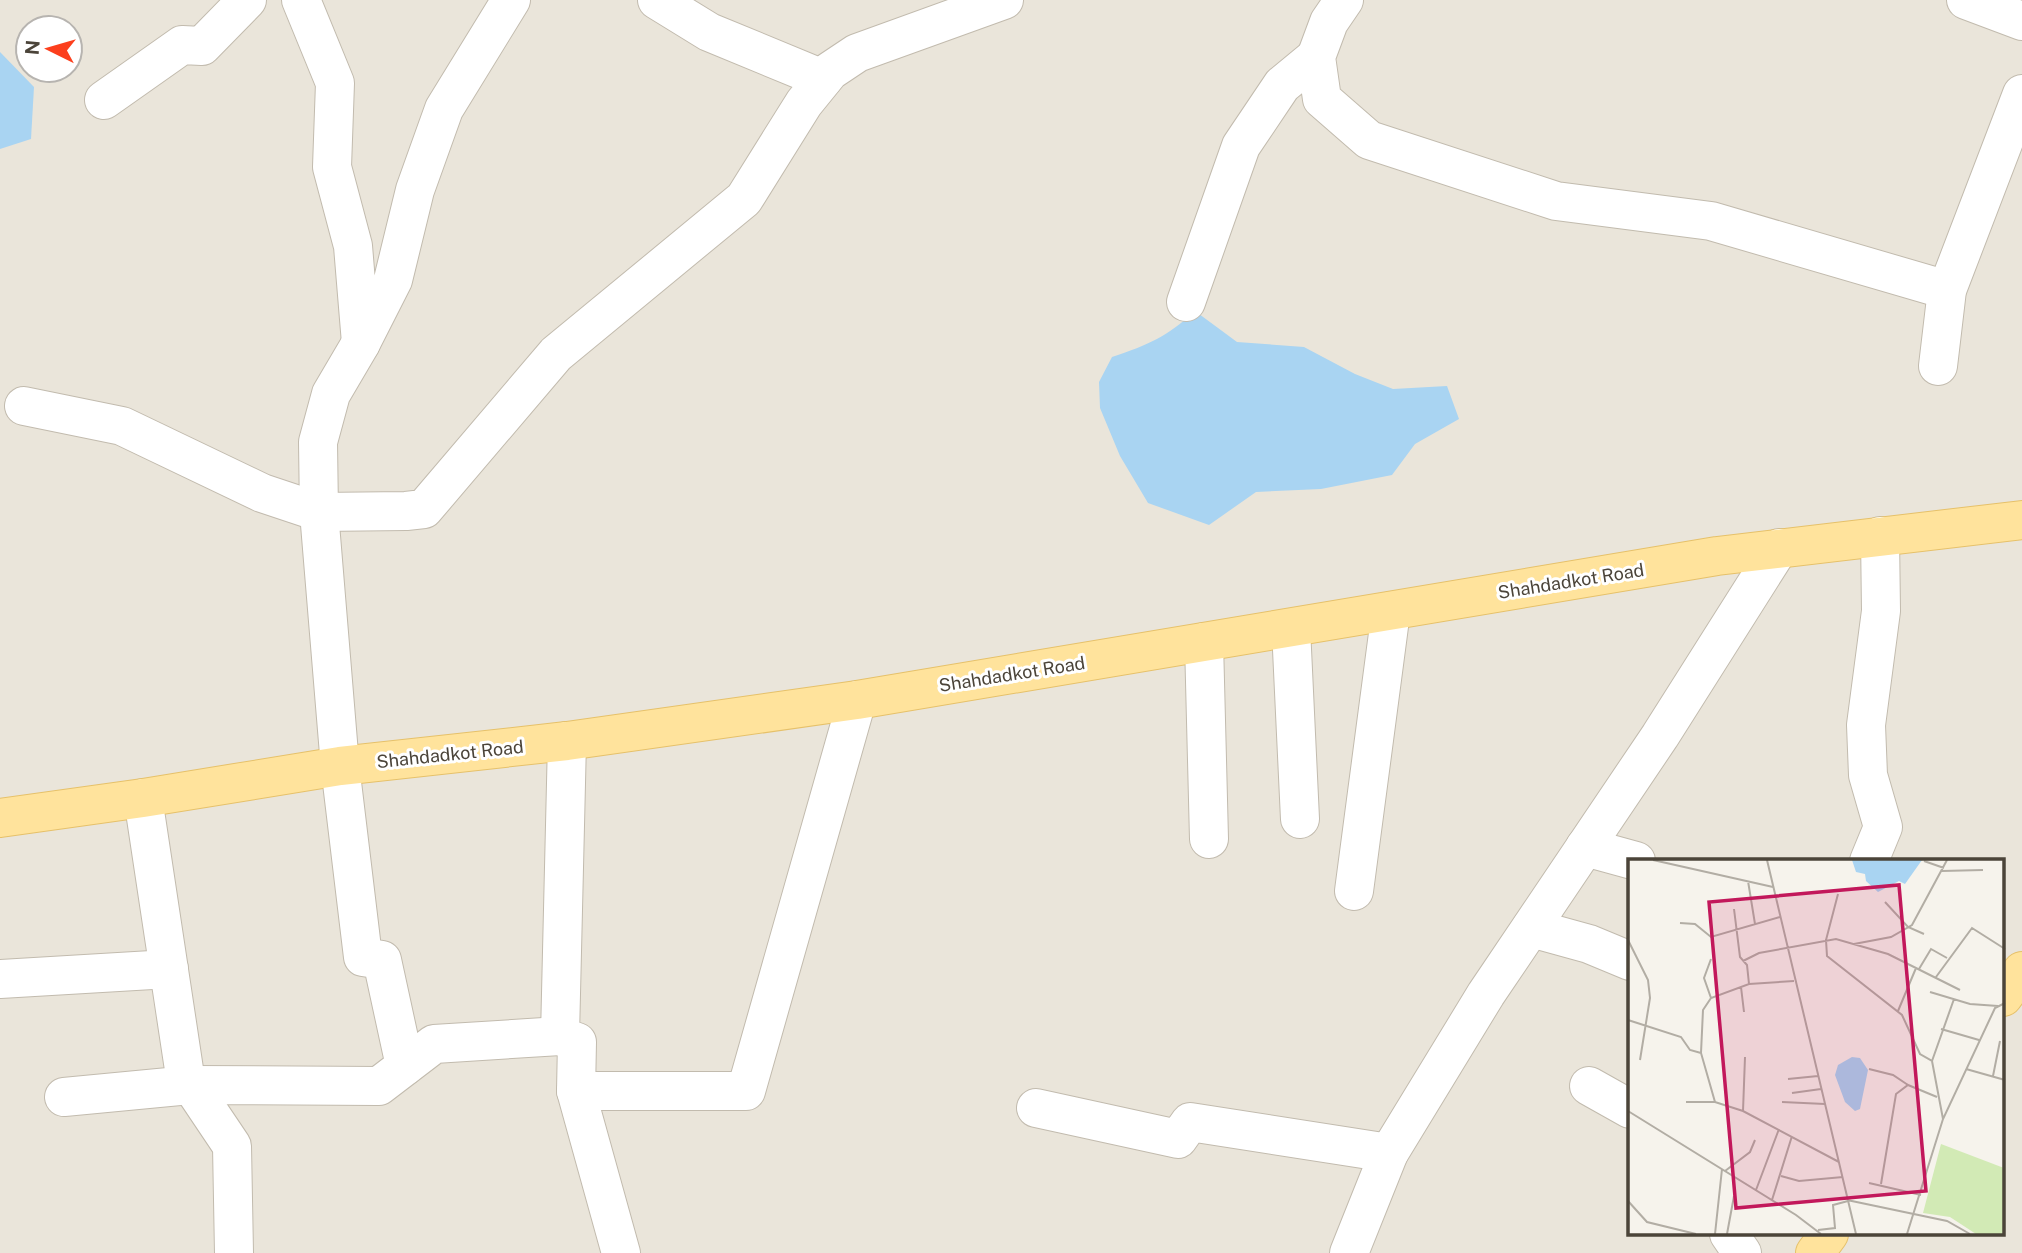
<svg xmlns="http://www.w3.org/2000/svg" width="2022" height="1253" viewBox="0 0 2022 1253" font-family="'Public Sans',sans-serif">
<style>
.residential{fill:#eae5da;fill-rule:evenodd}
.water{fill:#a9d4f2}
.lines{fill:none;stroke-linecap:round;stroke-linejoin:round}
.minor-casing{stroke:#c2bbae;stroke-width:40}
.major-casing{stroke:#e6c16a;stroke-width:40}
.minor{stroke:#fff;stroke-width:38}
.major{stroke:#ffe39c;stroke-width:38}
.labels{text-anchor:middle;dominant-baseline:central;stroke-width:6;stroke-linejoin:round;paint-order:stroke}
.street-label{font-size:18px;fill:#4b4439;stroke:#fff}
.inset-road{fill:none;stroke:#b2ada4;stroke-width:2}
.view{fill:#c2185b;fill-opacity:0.15;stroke:#c2185b;stroke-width:3.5}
.inset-edge{fill:none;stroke:#4b4439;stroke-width:3.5}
</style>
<rect width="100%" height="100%" fill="#f6f3ec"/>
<!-- residential -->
<path class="residential" d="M0,0H2022V1253H0ZM28,28H70V70H28ZM1630,861H2003V1234H1630Z"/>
<!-- water -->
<g class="water">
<polygon points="0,52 34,87 31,139 0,149"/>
<path d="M1195,311L1237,342L1304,347L1355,374L1393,389L1447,386L1459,419L1415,444L1392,475L1321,489L1256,492L1209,525L1148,503L1120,456L1100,408L1099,382L1112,357C1150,344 1165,338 1195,311Z"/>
</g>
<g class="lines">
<defs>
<g id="minor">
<polyline points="301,0 335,83 332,167 353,246 361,343"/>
<polyline points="657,0 709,32 823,79"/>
<polyline points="1344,0 1329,22 1316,57 1322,99 1369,140 1556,201 1711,221 1947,290"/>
<polyline points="1966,0 2022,21"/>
<polyline points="104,100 182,45 202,46 247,0"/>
<polyline points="1186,302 1241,146 1282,85 1316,57"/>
<polyline points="1938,366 1947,290 2022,94"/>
<polyline points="24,406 122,426 262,493 319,512 406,511 424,509 556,354 744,199 804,103 830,71 857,53 1004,0"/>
<polyline points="1291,628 1300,819"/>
<polyline points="1204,642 1209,839"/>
<polyline points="567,741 560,1036 577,1042 576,1091 621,1253"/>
<polyline points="143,798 185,1076 232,1146 234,1253"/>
<polyline points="1585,847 1636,861"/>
<polyline points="1869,861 1883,827 1868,775 1866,725 1881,611 1880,536"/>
<polyline points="1354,891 1391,611"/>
<polyline points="1531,928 1589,944 1630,961"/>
<polyline points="0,979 169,969"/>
<polyline points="405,1066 382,960 363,957 340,766 319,512 318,442 331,394 361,343 393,280 415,190 444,109 511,0"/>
<polyline points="1589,1086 1630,1109"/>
<polyline points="576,1091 746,1091 857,700"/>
<polyline points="64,1097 190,1085 379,1086 434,1044 560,1036"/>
<polyline points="1036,1108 1178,1139 1190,1122 1389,1153"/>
<polyline points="1729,1234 1742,1253"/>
<polyline points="1349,1253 1389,1153 1486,994 1660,736 1779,548"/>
</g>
<g id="major">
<polyline points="0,818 143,798 340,766 567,741 857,700 1717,556 2022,520"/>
<polyline points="2003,997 2022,971"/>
<polyline points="1815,1253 1829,1234"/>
</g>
</defs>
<!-- minor casing -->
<use href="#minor" class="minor-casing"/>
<!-- major casing -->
<use href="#major" class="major-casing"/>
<!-- minor -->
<use href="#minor" class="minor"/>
<!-- major -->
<use href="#major" class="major"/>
</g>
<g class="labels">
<!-- street labels -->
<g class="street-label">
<text transform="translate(1571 581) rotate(-9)">Shahdadkot Road</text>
<text transform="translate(1012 674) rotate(-9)">Shahdadkot Road</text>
<text transform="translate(450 754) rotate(-6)">Shahdadkot Road</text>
</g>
</g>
<!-- overview -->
<g transform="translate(1628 859)">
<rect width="376" height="376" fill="#f6f3ec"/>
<path d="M313,285L376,309V375H348L322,358L295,354Z" fill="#d2eab5"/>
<path d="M224,1H294L277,25L271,22L250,33L238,22L237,15L228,13ZM224,198L232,199L240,211L232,250L227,252L217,243L207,216L210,206Z" fill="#a9d4f2"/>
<path class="inset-road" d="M25,1L145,28M139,1L228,375M296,2L316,9M314,12L355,11M120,22L127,65M210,35L198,81L199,97L274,156L292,195L304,202L315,260M257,43L280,68L296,75M106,50L112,98L119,106L121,125M52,64L67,65L83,78L152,58M0,81L20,121L22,139L12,201M226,85L263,78L284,66L319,1M115,102L131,94L208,80L260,95L332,131M291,110L303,90L319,99M308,118L344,69L377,90M113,128L116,153M302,133L342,145L370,147M83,139L76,119L83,100M270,152L288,109M0,161L53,178L62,191L73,194M313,170L351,181M304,202L326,140M241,210L265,216L280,226M338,210L377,221M365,217L372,182M160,220L190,217M164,234L193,230M58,243H87L115,252L211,303M87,243L73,194L75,151L83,139L121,125L166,122M154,243L197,245M0,252L168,356L193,375M115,252L117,198M97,312L122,293L127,281M153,317L171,322L215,318M241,324L293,336M253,325L268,235L280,226L309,238M128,331L151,270M144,341L164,277M219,341L319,362L342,375M0,342L19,363L68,375M190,371L207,369L205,346L220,342M87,375L94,310M99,375L106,337M279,375L315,260L367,149L377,144"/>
<path class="view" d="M271,26L298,332L108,349L81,43Z"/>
<rect width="376" height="376" class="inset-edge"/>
</g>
<!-- north arrow -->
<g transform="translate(49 49) rotate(275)"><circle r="33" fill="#ffffff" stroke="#b7b4b0" stroke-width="2"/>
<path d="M0-5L12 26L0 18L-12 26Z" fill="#fc3f1d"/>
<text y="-10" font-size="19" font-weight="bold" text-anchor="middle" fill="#4b4439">N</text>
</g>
</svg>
